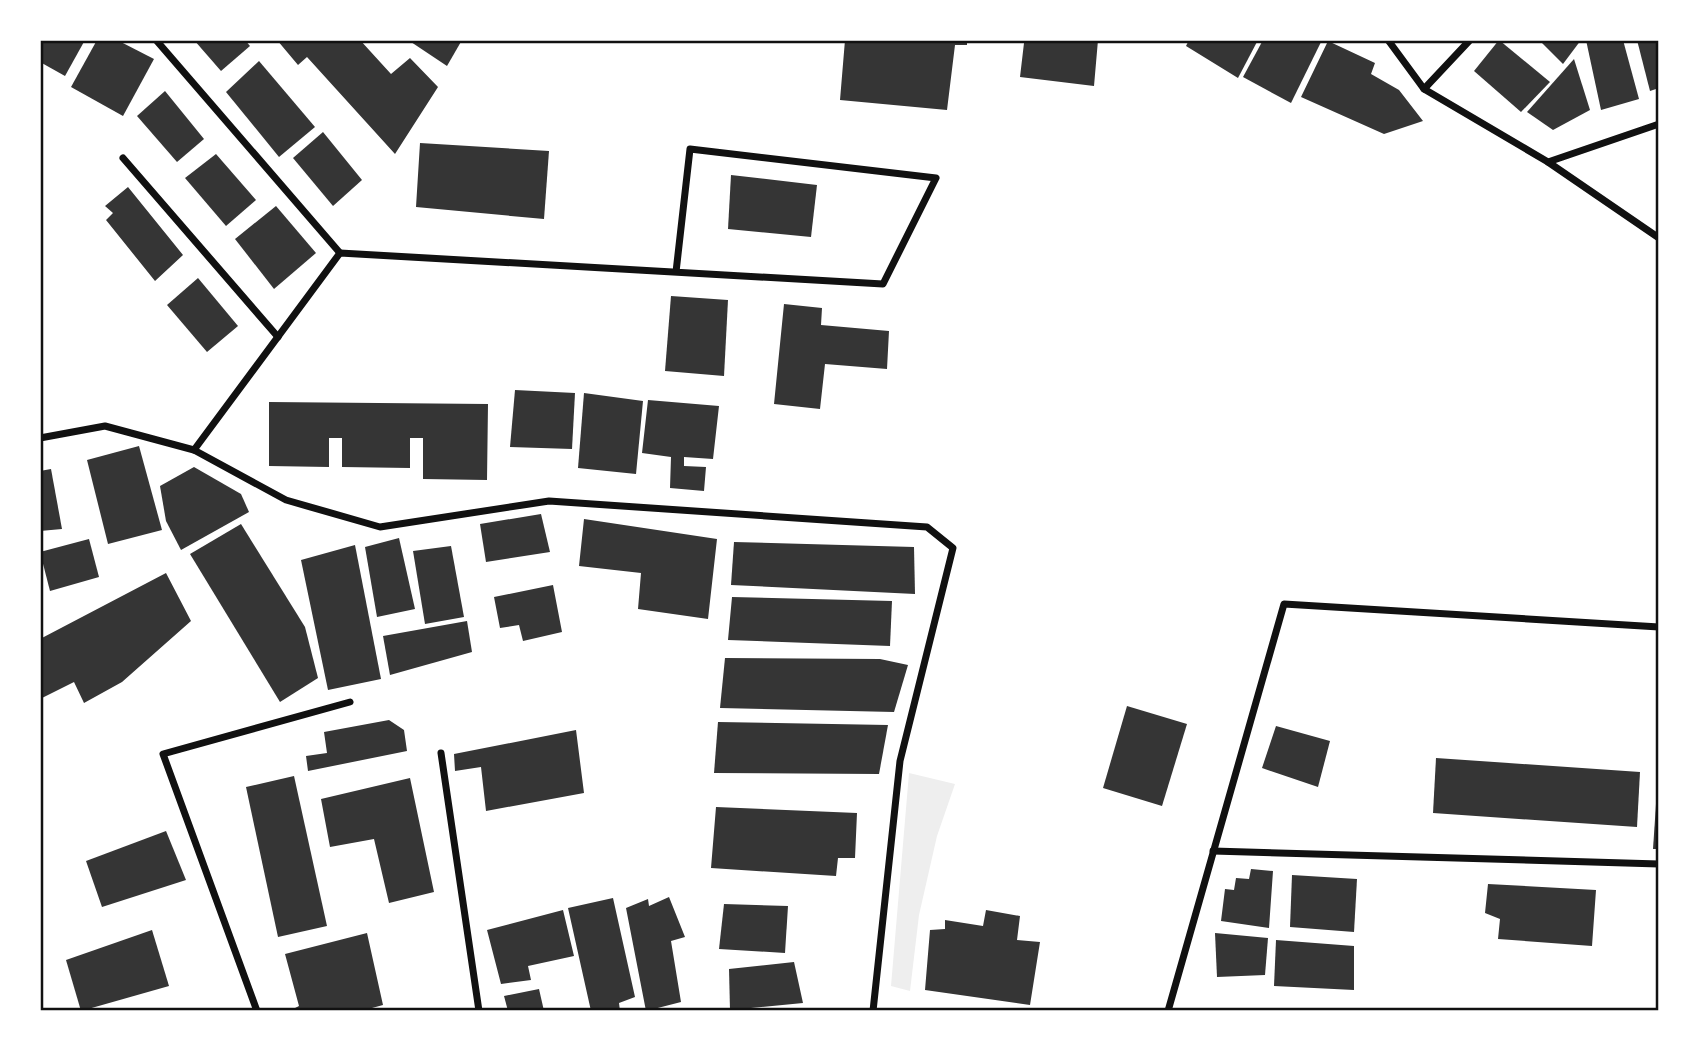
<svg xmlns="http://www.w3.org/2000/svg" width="1699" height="1051" viewBox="0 0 1699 1051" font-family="'Sofia Sans Condensed',sans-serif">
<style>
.green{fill:#eee}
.building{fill:#353535}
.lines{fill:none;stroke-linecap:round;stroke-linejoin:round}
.minor{stroke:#111;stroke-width:7}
.neatline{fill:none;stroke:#111;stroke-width:2.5}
</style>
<rect width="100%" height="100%" fill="#fff"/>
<!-- green -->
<polygon class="green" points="909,773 955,784 937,836 919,915 910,991 891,986"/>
<!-- building -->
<g class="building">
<polygon points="40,40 85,40 65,76 40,62"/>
<polygon points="97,40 117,40 154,59 123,116 71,87"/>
<polygon points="194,40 245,40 250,46 221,71"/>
<polygon points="277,40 360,40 391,74 410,58 438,87 395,154 307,57 298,65"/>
<polygon points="408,40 462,40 447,66"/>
<polygon points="845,40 967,40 967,45 955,45 947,110 840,100"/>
<polygon points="1015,40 1098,40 1094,86 1020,77 1024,43"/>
<polygon points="1189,40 1258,40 1238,78 1186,46"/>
<polygon points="1263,40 1322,40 1291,103 1243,77"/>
<polygon points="1499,40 1550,82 1521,112 1474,71"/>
<polygon points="1539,40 1581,40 1563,64"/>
<polygon points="1586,40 1623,40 1639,99 1601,110"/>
<polygon points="1637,40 1659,40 1659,88 1650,91"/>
<polygon points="1328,41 1375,63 1371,74 1399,90 1423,121 1384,134 1301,97"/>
<polygon points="1574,59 1590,110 1553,130 1527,112"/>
<polygon points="259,61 315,127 279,157 226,92"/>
<polygon points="165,91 204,139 177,162 137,116"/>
<polygon points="323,132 362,180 333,206 293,158"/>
<polygon points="420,143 549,151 544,219 416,207"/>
<polygon points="216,154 256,200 226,226 185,178"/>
<polygon points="731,175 817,185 811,237 728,229"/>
<polygon points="128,187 183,255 155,281 106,220 113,213 105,206"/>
<polygon points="276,206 316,253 274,289 235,239"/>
<polygon points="198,278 238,326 207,352 167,305"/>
<polygon points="671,296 728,300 724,376 665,371"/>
<polygon points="784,304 822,308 821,325 889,331 887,369 825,364 820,409 774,404"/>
<polygon points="515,390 575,393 572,449 510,447"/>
<polygon points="584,393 643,401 636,474 578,468"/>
<polygon points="648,400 719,406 713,459 684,457 684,466 706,467 704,491 670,488 671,457 642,453"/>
<polygon points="269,402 488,404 487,480 423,479 423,438 410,438 410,468 342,467 342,438 329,438 329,467 269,466"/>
<polygon points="139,446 162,530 108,544 87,460"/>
<polygon points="194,467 241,494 249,512 181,550 166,521 160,486"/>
<polygon points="51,469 62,529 40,531 40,471"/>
<polygon points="541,514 550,552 486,562 480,524"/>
<polygon points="584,519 717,539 708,619 638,609 641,573 579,566"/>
<polygon points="241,524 305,627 318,678 280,702 190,554"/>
<polygon points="399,538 415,609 377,617 365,547"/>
<polygon points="89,539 99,577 50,591 40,552"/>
<polygon points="734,542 914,547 915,594 731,585"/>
<polygon points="355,545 381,679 328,690 301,560"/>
<polygon points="451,546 464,617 425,624 413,551"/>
<polygon points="166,573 191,621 122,682 84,703 74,682 40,699 40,639"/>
<polygon points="553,585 562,632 523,641 519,625 500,628 494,597"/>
<polygon points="732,597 892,601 890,646 728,640"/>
<polygon points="467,621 472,652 390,675 383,636"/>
<polygon points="725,658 880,659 908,665 894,712 720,708"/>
<polygon points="1127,706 1187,724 1162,806 1103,788"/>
<polygon points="389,720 404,730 407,751 308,771 306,756 327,753 324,732"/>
<polygon points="718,722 888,725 879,774 714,773"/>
<polygon points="1276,726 1330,741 1318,787 1262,768"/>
<polygon points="576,730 584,793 486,811 481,767 455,771 454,754"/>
<polygon points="1436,758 1640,772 1637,827 1433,813"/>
<polygon points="294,776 327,926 278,937 246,787"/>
<polygon points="410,778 434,892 389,903 374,839 330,847 321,799"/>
<polygon points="1657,789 1659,789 1659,849 1653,849"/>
<polygon points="716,807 857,813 855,858 838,858 836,876 711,868"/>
<polygon points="166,831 186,880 102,907 86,861"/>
<polygon points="1251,869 1273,871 1269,928 1221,921 1225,889 1234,890 1236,878 1249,879"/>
<polygon points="1292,875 1357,879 1354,932 1290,927"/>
<polygon points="1488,884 1596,890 1592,946 1498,939 1500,919 1485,913"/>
<polygon points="669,897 685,937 671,941 681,1002 646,1011 626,908 648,899 649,906"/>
<polygon points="613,898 635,997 619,1003 620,1011 591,1011 568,908"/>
<polygon points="724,904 788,906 785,953 719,949"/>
<polygon points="563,910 574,956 528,966 531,980 501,984 487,930"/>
<polygon points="986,910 1020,916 1017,940 1040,942 1030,1005 925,990 930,930 945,929 945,920 983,926"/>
<polygon points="152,930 169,986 81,1011 66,960"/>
<polygon points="367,933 383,1005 361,1011 289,1011 299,1006 285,954"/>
<polygon points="1215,933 1268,938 1265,975 1217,977"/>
<polygon points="1276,940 1354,946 1354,990 1274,986"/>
<polygon points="794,962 803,1003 730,1010 729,969"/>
<polygon points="539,989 544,1011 508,1011 504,996"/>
</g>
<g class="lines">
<!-- minor -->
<g class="minor">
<polyline points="156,40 340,253"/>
<polyline points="1388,40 1424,89 1548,162 1659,238"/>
<polyline points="1424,89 1470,40"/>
<polyline points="123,158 278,337"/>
<polyline points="1548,162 1659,124"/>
<polyline points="40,438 105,426 194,450 286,500 380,527 549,501 927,527 953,548 900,761 873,1011"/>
<polyline points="194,450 340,253 883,284 936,178 690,149 676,272"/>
<polyline points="441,753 479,1011"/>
<polyline points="1213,851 1659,864"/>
<polyline points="257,1011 163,754 350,702"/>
<polyline points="1168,1011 1284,604 1659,627"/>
</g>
</g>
<!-- border -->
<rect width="1699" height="1051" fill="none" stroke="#ffffff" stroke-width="84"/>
<rect x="42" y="42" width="1615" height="967" class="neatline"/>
</svg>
